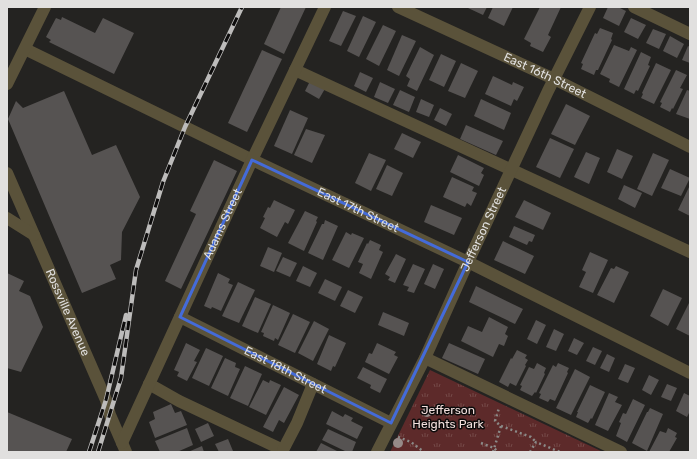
<svg xmlns="http://www.w3.org/2000/svg" width="697" height="459" viewBox="0 0 697 459" font-family="Rubik,sans-serif">
<style>
.park{fill:url(#park-tufts)}
.building{fill:#565352}
.lines{fill:none;stroke-linecap:round;stroke-linejoin:round}
.path{stroke:#8b8a88;stroke-width:2.5;stroke-dasharray:2 3;stroke-linecap:butt}
.minor{stroke:#5a523a;stroke-width:12}
.rail-casing{stroke:#bdbcbb;stroke-width:4.5}
.rail{stroke:#0d0c0c;stroke-width:3;stroke-dasharray:9;stroke-linecap:butt}
.tree{fill:#968a88}
.marked{fill:none;stroke:#446bd9;stroke-width:3;stroke-linejoin:round}
.labels{text-anchor:middle;dominant-baseline:central;stroke-width:3;stroke-linejoin:round;paint-order:stroke}
.street-label{font-size:12px;fill:#e1e0df;stroke:#0d0c0c}
.park-label{font-size:12px;fill:#f3dfdd;stroke:#0d0c0c}
</style>
<defs>
<pattern id="park-tufts" width="24" height="20" patternUnits="userSpaceOnUse"><rect width="24" height="20" fill="#5d2a2a"/><path d="M3 7l-1-3M5 7V3M7 7l1-3M15 17l-1-3M17 17v-4M19 17l1-3" fill="none" stroke="#744948"/></pattern>
</defs>
<rect width="100%" height="100%" fill="#242321"/>
<!-- park -->
<polygon class="park" points="430,370 603,452 390,452"/>
<!-- building -->
<g class="building">
<polygon points="281,7 306,7 284,54 264,44"/>
<polygon points="469,7 487,7 483,15 468,8"/>
<polygon points="493,7 513,7 504,26 488,18"/>
<polygon points="540,7 561,7 548,35 551,37 543,52 530,46 531,43 524,39"/>
<polygon points="608,7 618,7 626,11 619,26 603,18"/>
<polygon points="343,11 356,16 341,46 329,41"/>
<polygon points="363,16 376,22 359,57 347,51"/>
<polygon points="62,17 95,33 103,18 134,33 114,74 49,42 51,40 46,37 56,18 61,20"/>
<polygon points="631,18 646,25 638,39 624,32"/>
<polygon points="383,25 396,31 379,66 366,59"/>
<polygon points="600,28 613,33 611,39 612,40 598,70 596,70 594,75 581,69 583,64 581,63 595,33 597,34"/>
<polygon points="653,29 666,34 659,49 646,43"/>
<polygon points="402,35 416,41 399,76 387,70"/>
<polygon points="670,36 684,44 677,58 663,51"/>
<polygon points="614,45 629,51 631,47 637,50 619,87 609,82 610,79 600,74"/>
<polygon points="688,46 690,47 690,63 682,60"/>
<polygon points="420,47 434,55 417,91 407,86 410,79 406,76"/>
<polygon points="262,50 282,59 247,132 228,123"/>
<polygon points="641,52 651,57 648,65 650,66 638,91 636,90 634,94 624,89"/>
<polygon points="441,54 456,61 444,87 429,80"/>
<polygon points="461,63 478,71 465,98 448,91"/>
<polygon points="656,63 671,70 654,104 641,98 643,94 642,93"/>
<polygon points="676,70 687,75 680,88 683,89 673,109 672,108 670,112 660,107 662,103 660,102"/>
<polygon points="360,72 373,78 366,92 354,86"/>
<polygon points="493,76 512,85 513,82 524,87 517,101 514,99 511,106 485,94"/>
<polygon points="311,79 326,87 319,99 305,91"/>
<polygon points="380,82 395,89 388,103 374,97"/>
<polygon points="400,90 415,97 409,112 393,105"/>
<polygon points="687,90 690,91 690,119 676,114"/>
<polygon points="64,91 92,155 116,145 140,197 122,232 121,260 110,265 116,279 82,293 8,119 16,101 23,108"/>
<polygon points="421,99 434,105 429,117 416,112"/>
<polygon points="481,99 511,113 504,130 474,116"/>
<polygon points="566,104 590,116 575,145 551,134"/>
<polygon points="440,108 452,114 446,126 434,120"/>
<polygon points="290,110 308,118 292,154 274,146"/>
<polygon points="466,125 503,141 496,155 460,139"/>
<polygon points="306,129 325,135 312,163 294,155"/>
<polygon points="402,133 421,142 413,158 394,149"/>
<polygon points="550,138 574,149 560,178 536,167"/>
<polygon points="617,149 633,156 622,179 607,172"/>
<polygon points="586,152 600,158 589,184 574,177"/>
<polygon points="369,153 386,160 371,191 355,183"/>
<polygon points="653,153 669,160 652,196 637,189"/>
<polygon points="458,155 484,168 481,173 484,175 479,186 450,172"/>
<polygon points="214,160 237,171 181,289 165,281 196,214 190,211"/>
<polygon points="387,165 403,173 392,196 376,189"/>
<polygon points="670,169 690,178 681,196 661,188"/>
<polygon points="452,177 474,187 472,191 477,193 471,206 467,203 465,207 443,197"/>
<polygon points="624,185 642,193 635,208 618,199"/>
<polygon points="690,185 690,216 678,210"/>
<polygon points="274,200 295,210 288,224 285,222 277,237 260,228 265,218 263,217 268,207 270,208"/>
<polygon points="524,200 551,213 543,230 515,217"/>
<polygon points="431,205 462,218 454,235 424,222"/>
<polygon points="305,211 318,217 316,221 317,222 304,251 288,243"/>
<polygon points="325,220 338,226 323,260 308,253 322,224 324,224"/>
<polygon points="514,226 535,235 532,242 529,241 527,245 509,237"/>
<polygon points="346,232 351,235 352,233 364,238 349,268 332,260"/>
<polygon points="370,240 381,245 379,250 383,252 371,279 359,273 363,264 358,262 367,243 368,244"/>
<polygon points="503,241 534,256 525,274 494,260"/>
<polygon points="268,247 282,253 274,272 260,266"/>
<polygon points="590,252 608,260 593,293 579,287 586,272 582,270"/>
<polygon points="396,254 406,259 395,283 388,280 390,277 385,274"/>
<polygon points="283,257 297,263 290,277 276,271"/>
<polygon points="413,264 425,269 414,293 407,291 409,287 403,285"/>
<polygon points="433,264 444,269 435,289 424,284"/>
<polygon points="303,266 317,273 310,287 296,281"/>
<polygon points="616,266 629,272 614,303 597,295 611,268 614,269"/>
<polygon points="7,273 24,281 19,291 30,296 43,327 21,372 7,368"/>
<polygon points="218,273 230,279 228,283 233,285 221,311 212,307 211,309 204,306"/>
<polygon points="325,279 342,287 335,301 318,293"/>
<polygon points="238,282 255,290 239,323 222,316"/>
<polygon points="476,286 523,309 515,324 469,302"/>
<polygon points="663,289 682,298 668,326 650,316"/>
<polygon points="348,290 363,297 355,313 340,306"/>
<polygon points="255,297 271,304 258,333 242,326"/>
<polygon points="690,301 690,336 676,329"/>
<polygon points="273,305 290,313 278,340 275,338 274,341 263,336 264,333 261,332"/>
<polygon points="383,312 409,323 404,336 378,325"/>
<polygon points="293,314 310,322 295,353 278,345"/>
<polygon points="489,317 508,327 505,334 508,336 504,346 499,344 493,357 461,341 468,326 482,332"/>
<polygon points="536,320 546,325 537,344 527,339"/>
<polygon points="314,321 329,329 313,361 298,353"/>
<polygon points="554,329 564,334 556,351 546,347"/>
<polygon points="329,335 346,343 335,367 333,366 331,371 317,364"/>
<polygon points="574,338 584,343 577,355 568,351"/>
<polygon points="186,343 200,350 194,361 197,362 187,381 177,376 179,372 174,370"/>
<polygon points="377,343 396,352 394,355 398,357 389,374 365,362 369,353 372,354"/>
<polygon points="449,343 485,359 478,374 442,358"/>
<polygon points="593,347 602,351 595,365 586,361"/>
<polygon points="206,348 223,356 209,386 192,378"/>
<polygon points="517,350 527,355 525,358 528,360 525,365 526,366 516,386 510,383 508,387 499,382 511,358 512,359"/>
<polygon points="607,354 615,358 609,372 600,368"/>
<polygon points="225,358 236,363 235,367 240,369 228,396 211,388"/>
<polygon points="537,363 546,368 544,373 545,374 536,393 535,392 532,396 520,390 522,386 520,385 529,367 534,369"/>
<polygon points="558,363 569,368 567,372 568,373 555,401 550,399 548,402 539,398 541,394 539,393 553,365 556,367"/>
<polygon points="625,364 635,368 628,383 618,379"/>
<polygon points="245,366 262,374 248,406 230,398"/>
<polygon points="363,367 387,379 380,393 370,388 371,385 357,378"/>
<polygon points="575,369 590,377 571,415 556,408"/>
<polygon points="649,375 659,380 651,395 642,390"/>
<polygon points="263,380 269,383 270,380 281,385 266,415 249,407"/>
<polygon points="667,384 677,388 671,401 661,397"/>
<polygon points="590,385 605,392 592,419 591,418 588,423 576,417 578,412 577,412"/>
<polygon points="284,387 299,395 284,423 279,420 273,432 263,427"/>
<polygon points="609,393 618,397 615,402 622,405 608,431 595,425"/>
<polygon points="684,393 690,396 690,411 687,417 676,411"/>
<polygon points="633,399 645,405 627,442 616,436 621,423 619,422 623,413 626,414"/>
<polygon points="171,404 175,413 181,411 187,425 155,438 149,422 155,419 153,412"/>
<polygon points="650,408 663,414 647,451 632,443 647,412 648,412"/>
<polygon points="332,411 343,417 345,414 353,418 351,421 363,427 357,439 326,424"/>
<polygon points="7,412 72,439 66,452 7,452"/>
<polygon points="208,423 214,436 201,442 195,429"/>
<polygon points="187,428 193,445 177,452 160,452 155,441"/>
<polygon points="668,428 677,433 675,437 677,438 669,452 649,452 660,431 666,433"/>
<polygon points="328,429 356,442 352,452 347,452 322,440"/>
<polygon points="228,439 233,451 219,452 215,444"/>
<polygon points="321,443 339,452 316,452"/>
<polygon points="202,446 204,452 188,452"/>
</g>
<g class="lines">
<!-- path -->
<g class="path">
<polyline points="501,426 531,437 536,442"/>
<polyline points="398,437 411,442 424,452"/>
<polyline points="481,443 494,448 498,452"/>
<polyline points="493,452 501,426 495,421 499,408"/>
<polyline points="530,452 536,442 560,452"/>
</g>
<!-- minor -->
<g class="minor">
<path id="s1" d="M398,7L554,79L690,147"/>
<polyline points="634,7 690,34"/>
<path id="s2" d="M25,49L261,164L468,262L690,373"/>
<polyline points="295,70 690,252"/>
<polyline points="7,84 45,7"/>
<path id="s3" d="M7,173L106,400L110,415L126,452"/>
<polyline points="7,218 34,235"/>
<path id="s4" d="M180,317L391,423"/>
<polyline points="425,358 621,452"/>
<polyline points="149,384 179,401 283,450 282,452"/>
<path id="s5" d="M122,443L252,160L325,7"/>
<polyline points="283,450 297,423 313,384"/>
<path id="s6" d="M377,452L425,358L468,262L548,91L590,7"/>
</g>
<defs>
<g id="rail">
<polyline points="89,452 106,400 126,315"/>
<polyline points="98,452 121,378 136,270 163,182 185,127 242,7"/>
</g>
</defs>
<!-- rail casing -->
<use href="#rail" class="rail-casing"/>
<!-- rail -->
<use href="#rail" class="rail"/>
</g>
<!-- trees -->
<g class="tree">
<circle cx="427" cy="412" r="5"/>
<circle cx="398" cy="443" r="5"/>
</g>
<!-- marked area -->
<path class="marked" d="M252,160L468,262L391,423L180,317Z"/>
<g class="labels">
<!-- street labels -->
<g class="street-label">
<text stroke="none"><textPath href="#s1" startOffset="162">East 16th Street</textPath></text>
<text stroke="none"><textPath href="#s2" startOffset="370">East 17th Street</textPath></text>
<text stroke="none"><textPath href="#s5" startOffset="241">Adams Street</textPath></text>
<text stroke="none"><textPath href="#s6" startOffset="247">Jefferson Street</textPath></text>
<text stroke="none"><textPath href="#s3" startOffset="152">Rossville Avenue</textPath></text>
<text stroke="none"><textPath href="#s4" startOffset="118">East 18th Street</textPath></text>
</g>
<!-- park labels -->
<g class="park-label">
<text x="448" y="410">Jefferson<tspan x="448" dy="14">Heights Park</tspan></text>
</g>
</g>
<!-- border -->
<rect width="697" height="459" fill="none" stroke="#e1e0df" stroke-width="16"/>
</svg>
